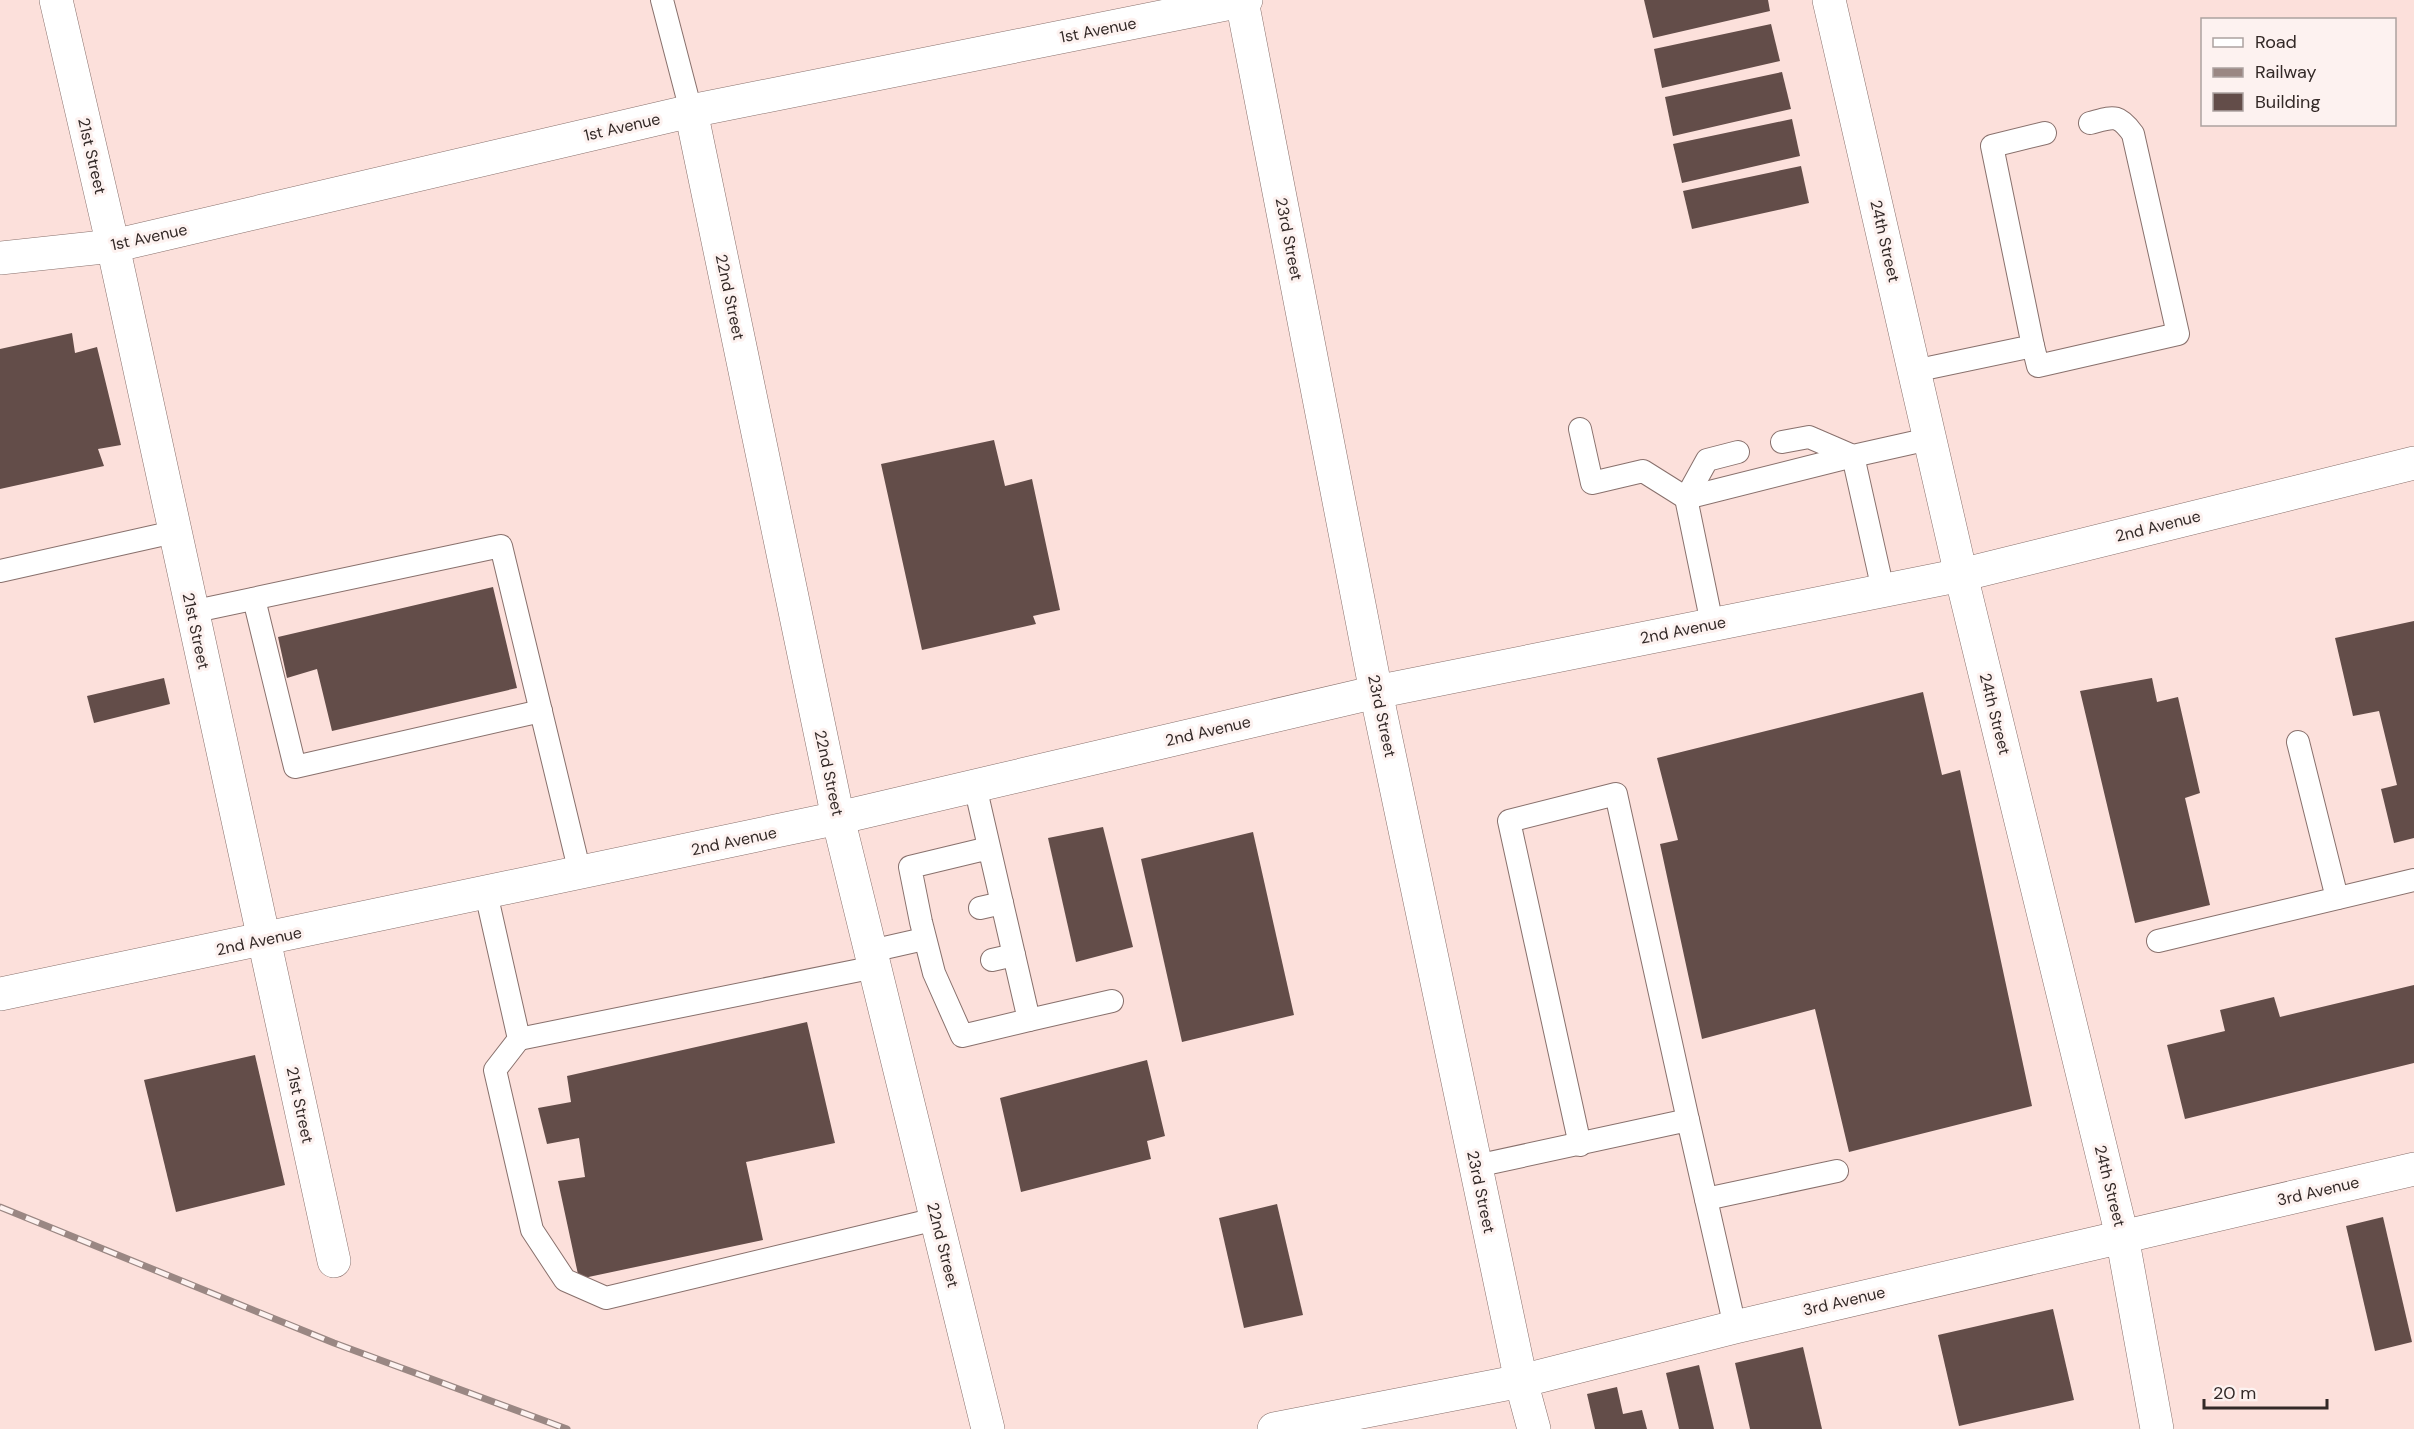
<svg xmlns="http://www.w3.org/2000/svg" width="2414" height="1429" viewBox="0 0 2414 1429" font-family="'DM Sans',sans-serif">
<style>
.building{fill:#634d49}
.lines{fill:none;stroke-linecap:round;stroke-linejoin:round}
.service-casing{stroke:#88706c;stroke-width:24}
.minor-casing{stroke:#88706c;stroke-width:34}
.secondary-casing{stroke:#88706c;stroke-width:34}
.service{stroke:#fff;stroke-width:22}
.minor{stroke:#fff;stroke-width:33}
.secondary{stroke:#fff;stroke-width:33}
.rail-casing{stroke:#9a8783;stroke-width:7}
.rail{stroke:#fdf2f0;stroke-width:4.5;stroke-dasharray:14;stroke-linecap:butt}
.labels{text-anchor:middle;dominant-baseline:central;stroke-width:6;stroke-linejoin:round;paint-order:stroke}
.street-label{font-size:16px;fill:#332927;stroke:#fdf2f0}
</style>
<rect width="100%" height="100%" fill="#fce0db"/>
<!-- building -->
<g class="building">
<polygon points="1644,0 1768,0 1770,11 1653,38"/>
<polygon points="1771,24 1780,61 1662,88 1654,49"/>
<polygon points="1782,72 1791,109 1673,136 1665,97"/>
<polygon points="1792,119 1800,156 1682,183 1673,144"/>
<polygon points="1801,166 1809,203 1692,229 1683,191"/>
<polygon points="72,333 75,353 97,347 121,445 98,449 104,466 0,489 0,349"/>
<polygon points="994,440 1005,486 1032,479 1060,610 1033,616 1036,624 922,650 881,464"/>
<polygon points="493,587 517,688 332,731 317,669 287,678 278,637"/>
<polygon points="2414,621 2414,838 2394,843 2381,789 2397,785 2379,711 2353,716 2335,638"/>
<polygon points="164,678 170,704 94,723 87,696"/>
<polygon points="2152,678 2157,702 2178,697 2200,793 2185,798 2210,905 2135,923 2080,691"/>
<polygon points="1923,692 1942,775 1960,770 2032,1106 1849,1152 1815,1009 1702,1039 1660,844 1678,840 1657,758"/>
<polygon points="1103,827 1133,947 1076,962 1048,838"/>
<polygon points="1253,832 1294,1015 1182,1042 1141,859"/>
<polygon points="2414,985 2414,1063 2185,1119 2167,1045 2225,1031 2220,1010 2274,997 2280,1017"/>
<polygon points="807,1022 835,1143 746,1162 763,1240 579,1279 558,1181 585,1177 579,1138 547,1144 538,1108 571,1102 567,1076"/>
<polygon points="255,1055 285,1185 176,1212 144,1080"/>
<polygon points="1147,1060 1165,1136 1147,1141 1151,1159 1021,1192 1000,1098"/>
<polygon points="1277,1204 1303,1315 1244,1328 1219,1218"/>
<polygon points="2383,1217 2412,1342 2375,1351 2346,1226"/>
<polygon points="2053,1309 2074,1400 1959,1426 1938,1335"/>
<polygon points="1803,1347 1822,1429 1750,1429 1735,1363"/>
<polygon points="1699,1365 1714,1429 1679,1429 1666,1373"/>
<polygon points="1617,1387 1623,1414 1642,1410 1647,1429 1595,1429 1587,1394"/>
</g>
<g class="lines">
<defs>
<g id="service">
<polyline points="662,0 691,111"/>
<path d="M2033,346L2038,366L2178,334L2133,134C2118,113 2113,117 2090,123"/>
<polyline points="1914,371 2033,346 1992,146 2045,133"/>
<polyline points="1580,429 1592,483 1643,471 1686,498 1707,460 1738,452"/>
<polyline points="1782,442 1809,437 1853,456 1929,439"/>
<polyline points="0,571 174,532"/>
<polyline points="254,599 295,767 541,711"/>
<polyline points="191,612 501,546 580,873"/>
<polyline points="1712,624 1686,498 1853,456 1883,590"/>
<polyline points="2298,742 2337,898"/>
<polyline points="975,786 1029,1020 962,1036 934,973 921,922 910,867 989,848"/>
<polyline points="486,893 519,1039 495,1070 532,1230 565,1280 606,1298 936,1219"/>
<polyline points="980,908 1002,903"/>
<polyline points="2158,941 2414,880"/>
<polyline points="871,951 924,939"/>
<polyline points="992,960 1014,955"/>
<polyline points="1029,1020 1112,1001"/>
<polyline points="519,1039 875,967"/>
<polyline points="1580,1145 1509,821 1616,794 1688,1120"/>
<polyline points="1476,1166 1688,1120 1735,1327"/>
<polyline points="1706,1199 1837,1171"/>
</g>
<g id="minor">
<polyline points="56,0 113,246 334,1261"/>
<polyline points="1829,0 1961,575 2122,1236 2157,1429"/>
<polyline points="1242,1 1376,692 1521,1381 1534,1429"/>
<polyline points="691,111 838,818 988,1429"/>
<polyline points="0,258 113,246 691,111 1246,0"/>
<polyline points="1274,1429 1521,1381 1735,1327 2414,1169"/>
</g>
<polyline id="secondary" points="0,994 838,818 1376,692 1961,575 2414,463"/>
</defs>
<!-- service casing -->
<use href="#service" class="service-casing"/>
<!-- minor casing -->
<use href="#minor" class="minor-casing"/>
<!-- secondary casing -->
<use href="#secondary" class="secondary-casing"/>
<!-- service -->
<use href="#service" class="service"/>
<!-- minor -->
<use href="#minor" class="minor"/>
<!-- secondary -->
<use href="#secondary" class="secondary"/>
<defs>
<polyline id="rail" points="0,1207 334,1343 567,1429"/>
</defs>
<!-- rail casing -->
<use href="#rail" class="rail-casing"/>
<!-- rail -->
<use href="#rail" class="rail"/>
</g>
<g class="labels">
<!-- street labels -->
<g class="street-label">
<text transform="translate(1098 30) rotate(-11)">1st Avenue</text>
<text transform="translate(622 127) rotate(-13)">1st Avenue</text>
<text transform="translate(92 156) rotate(77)">21st Street</text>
<text transform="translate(149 237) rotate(-12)">1st Avenue</text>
<text transform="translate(1289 239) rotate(79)">23rd Street</text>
<text transform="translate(1885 241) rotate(77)">24th Street</text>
<text transform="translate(730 297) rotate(78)">22nd Street</text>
<text transform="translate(2158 526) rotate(-14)">2nd Avenue</text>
<text transform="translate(1683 630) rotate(-11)">2nd Avenue</text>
<text transform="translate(196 631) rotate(78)">21st Street</text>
<text transform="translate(1995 714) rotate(76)">24th Street</text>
<text transform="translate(1382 716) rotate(78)">23rd Street</text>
<text transform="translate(1208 731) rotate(-13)">2nd Avenue</text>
<text transform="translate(829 773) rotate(78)">22nd Street</text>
<text transform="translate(734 841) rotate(-12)">2nd Avenue</text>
<text transform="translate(259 941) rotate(-12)">2nd Avenue</text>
<text transform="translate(300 1105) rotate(78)">21st Street</text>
<text transform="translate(2110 1186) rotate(76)">24th Street</text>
<text transform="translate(2318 1191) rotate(-13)">3rd Avenue</text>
<text transform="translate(1481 1192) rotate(78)">23rd Street</text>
<text transform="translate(943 1245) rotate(76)">22nd Street</text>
<text transform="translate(1844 1301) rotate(-13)">3rd Avenue</text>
</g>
</g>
<!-- legend -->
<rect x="2201" y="18" width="195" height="108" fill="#fdf2f0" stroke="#aca2a0" stroke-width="1.5"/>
<rect x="2213" y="38" width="30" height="9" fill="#ffffff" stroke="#aca2a0" stroke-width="1.5"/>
<text x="2255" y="48" font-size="18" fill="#332927">Road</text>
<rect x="2213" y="68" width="30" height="9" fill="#9a8783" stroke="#aca2a0" stroke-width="1.5"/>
<text x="2255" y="78" font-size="18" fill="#332927">Railway</text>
<rect x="2213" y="93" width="30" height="18" fill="#634d49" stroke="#aca2a0" stroke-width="1.5"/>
<text x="2255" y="108" font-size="18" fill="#332927">Building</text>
<!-- scale -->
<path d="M2204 1399v9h123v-9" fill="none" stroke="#332927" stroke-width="3"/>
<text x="2213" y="1399" font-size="18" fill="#332927" stroke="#fdf2f0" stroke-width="4.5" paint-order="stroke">20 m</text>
</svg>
